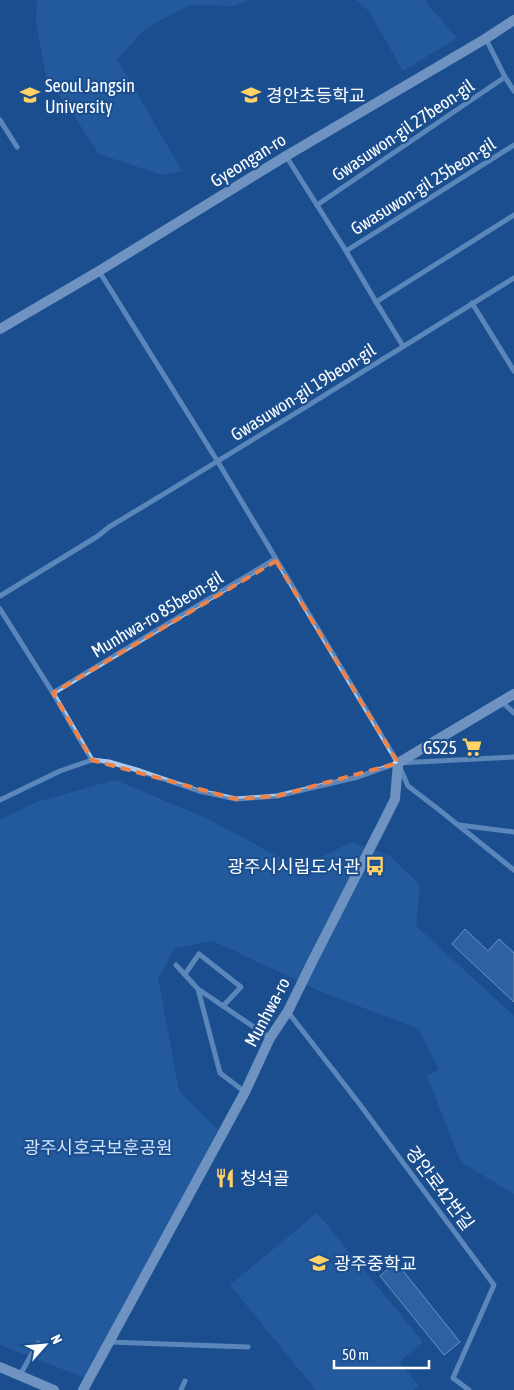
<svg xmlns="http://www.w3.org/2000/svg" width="514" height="1390" viewBox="0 0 514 1390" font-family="'Asap Condensed','Noto Sans KR',sans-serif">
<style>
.green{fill:#2e69ad}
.building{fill:#4478b7;stroke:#cfe3fa}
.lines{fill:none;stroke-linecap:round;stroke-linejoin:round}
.street{stroke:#a9c9ee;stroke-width:5}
.secondary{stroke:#d6e6fa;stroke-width:10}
.marked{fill:none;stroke:#ee8249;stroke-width:4;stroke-dasharray:10 6;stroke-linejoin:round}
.labels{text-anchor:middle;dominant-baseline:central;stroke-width:4.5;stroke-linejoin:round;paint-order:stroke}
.poi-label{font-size:18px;fill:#fff;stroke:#1b4f8f;text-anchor:start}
.street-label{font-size:18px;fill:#fff;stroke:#1b4f8f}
.park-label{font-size:18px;fill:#cfe3fa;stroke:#1b4f8f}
</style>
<rect width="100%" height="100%" fill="#1b4f8f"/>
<!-- green -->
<g class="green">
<polygon points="37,0 249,0 234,6 190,5 146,28 117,59 182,171 162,175 99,154 73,114 46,76 36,21"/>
<polygon points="356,0 425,0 430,7 457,38 403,71 369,11"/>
<polygon points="115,780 208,819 299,868 352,842 390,856 420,885 416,926 514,1016 514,1194 461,1162 427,1076 439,1069 419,1029 322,992 213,941 175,948 158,978 179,1091 218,1130 88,1379 0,1345 0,820 37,802"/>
<polygon points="317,1213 423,1342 399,1362 419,1386 413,1390 316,1390 230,1285"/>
</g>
<!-- building -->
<g class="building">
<polygon points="465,929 488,951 499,939 514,953 514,1002 452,944"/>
<polygon points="396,1262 460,1342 444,1355 380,1276"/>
</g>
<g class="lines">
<!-- street -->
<g class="street">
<polyline points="486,39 505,77 514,91"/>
<polyline points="0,120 17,147"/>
<polyline points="286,156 346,251 376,302 403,346"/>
<polyline points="317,205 505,77"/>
<polyline points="346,251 514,145"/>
<polyline points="99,271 218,462 398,763 408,786 438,809 514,870"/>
<polyline points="376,302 514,215"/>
<polyline points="472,303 514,371"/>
<path d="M0,596L98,536L109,527C245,446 379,361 514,278"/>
<polyline points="0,609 53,693 92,760"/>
<polyline points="53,693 275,559"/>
<polyline points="502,702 514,713"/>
<polyline points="0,800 60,771 92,760 109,762 140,771 199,791 236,799 277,796 358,777 398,763 514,757"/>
<polyline points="459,825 514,832"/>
<polyline points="176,965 198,989 270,1038"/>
<polyline points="185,974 199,954 241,987 223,1006"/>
<polyline points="198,989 220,1073 245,1092"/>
<polyline points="288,1012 358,1102 494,1285 453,1378 469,1390"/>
<polyline points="109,1342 248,1347"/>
<polyline points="20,1375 38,1343"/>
<polyline points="181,1390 185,1381"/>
</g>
<!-- secondary -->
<g class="secondary">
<polyline points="0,329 99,271 286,156 485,39 514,20"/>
<polyline points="0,1367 54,1390"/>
<polyline points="83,1390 245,1092 270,1038 288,1011 313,960 384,821 395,799 398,763 514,694"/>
</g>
</g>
<!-- marked area -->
<path d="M0 0H514V1390H0ZM276,561L398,763L277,796L236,799L92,760L53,693Z" fill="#1b4f8f" fill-opacity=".55" fill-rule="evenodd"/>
<path class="marked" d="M276,561L398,763L277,796L236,799L92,760L53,693Z"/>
<!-- icons -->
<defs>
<symbol id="university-bare" viewBox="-9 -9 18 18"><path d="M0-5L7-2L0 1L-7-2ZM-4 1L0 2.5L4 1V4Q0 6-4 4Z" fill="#ffd166" stroke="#1b4f8f" stroke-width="2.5" paint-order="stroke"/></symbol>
<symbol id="school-bare" viewBox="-9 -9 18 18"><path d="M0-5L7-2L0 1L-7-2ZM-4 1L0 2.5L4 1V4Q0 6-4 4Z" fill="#ffd166" stroke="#1b4f8f" stroke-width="2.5" paint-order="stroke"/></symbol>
<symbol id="supermarket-bare" viewBox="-9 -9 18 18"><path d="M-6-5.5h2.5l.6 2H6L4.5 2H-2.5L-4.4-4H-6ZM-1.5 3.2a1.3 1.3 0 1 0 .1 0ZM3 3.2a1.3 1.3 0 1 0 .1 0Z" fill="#ffd166" stroke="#1b4f8f" stroke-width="2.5" paint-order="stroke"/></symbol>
<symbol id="bus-bare" viewBox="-9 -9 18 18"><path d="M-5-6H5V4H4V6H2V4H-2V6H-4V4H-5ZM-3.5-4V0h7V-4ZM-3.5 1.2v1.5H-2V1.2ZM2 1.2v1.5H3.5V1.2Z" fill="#ffd166" stroke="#1b4f8f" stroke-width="2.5" paint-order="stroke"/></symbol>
<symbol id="restaurant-bare" viewBox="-9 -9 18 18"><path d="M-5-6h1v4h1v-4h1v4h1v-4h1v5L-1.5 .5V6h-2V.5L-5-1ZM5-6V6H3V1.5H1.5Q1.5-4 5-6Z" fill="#ffd166" stroke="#1b4f8f" stroke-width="2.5" paint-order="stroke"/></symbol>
</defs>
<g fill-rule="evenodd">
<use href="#university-bare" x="16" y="81" width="28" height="28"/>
<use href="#school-bare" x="237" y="81" width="28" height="28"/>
<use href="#supermarket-bare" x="458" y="733" width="28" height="28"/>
<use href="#bus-bare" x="361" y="852" width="28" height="28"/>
<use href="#restaurant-bare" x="211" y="1164" width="28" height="28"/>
<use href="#school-bare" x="305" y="1249" width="28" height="28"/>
</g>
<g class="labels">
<!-- poi labels -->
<g class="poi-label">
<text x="45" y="85">Seoul Jangsin<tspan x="45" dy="21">University</tspan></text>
<text x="266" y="95">경안초등학교</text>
<text x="457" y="747" text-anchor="end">GS25</text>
<text x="360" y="866" text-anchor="end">광주시시립도서관</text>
<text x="240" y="1178">청석골</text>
<text x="334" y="1263">광주중학교</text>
</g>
<!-- street labels -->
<g class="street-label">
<text transform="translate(403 130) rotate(-34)">Gwasuwon-gil 27beon-gil</text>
<text transform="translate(248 160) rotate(-32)">Gyeongan-ro</text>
<text transform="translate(423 186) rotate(-32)">Gwasuwon-gil 25beon-gil</text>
<text transform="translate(303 392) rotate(-32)">Gwasuwon-gil 19beon-gil</text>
<text transform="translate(157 614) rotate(-31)">Munhwa-ro 85beon-gil</text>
<text transform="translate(267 1012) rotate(-62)">Munhwa-ro</text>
<text transform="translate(440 1188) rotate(53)">경안로42번길</text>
</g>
<!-- park labels -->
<g class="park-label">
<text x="98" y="1147">광주시호국보훈공원</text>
</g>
</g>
<!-- north arrow -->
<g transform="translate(45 1345) rotate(63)" stroke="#1b4f8f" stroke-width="4" paint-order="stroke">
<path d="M0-4L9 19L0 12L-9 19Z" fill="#ffffff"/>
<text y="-8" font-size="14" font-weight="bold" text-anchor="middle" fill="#ffffff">N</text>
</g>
<!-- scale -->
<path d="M334 1360v8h95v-8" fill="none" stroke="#ffffff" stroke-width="2.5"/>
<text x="342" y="1360" font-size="15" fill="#ffffff" stroke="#1b4f8f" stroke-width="4" paint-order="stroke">50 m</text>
</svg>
